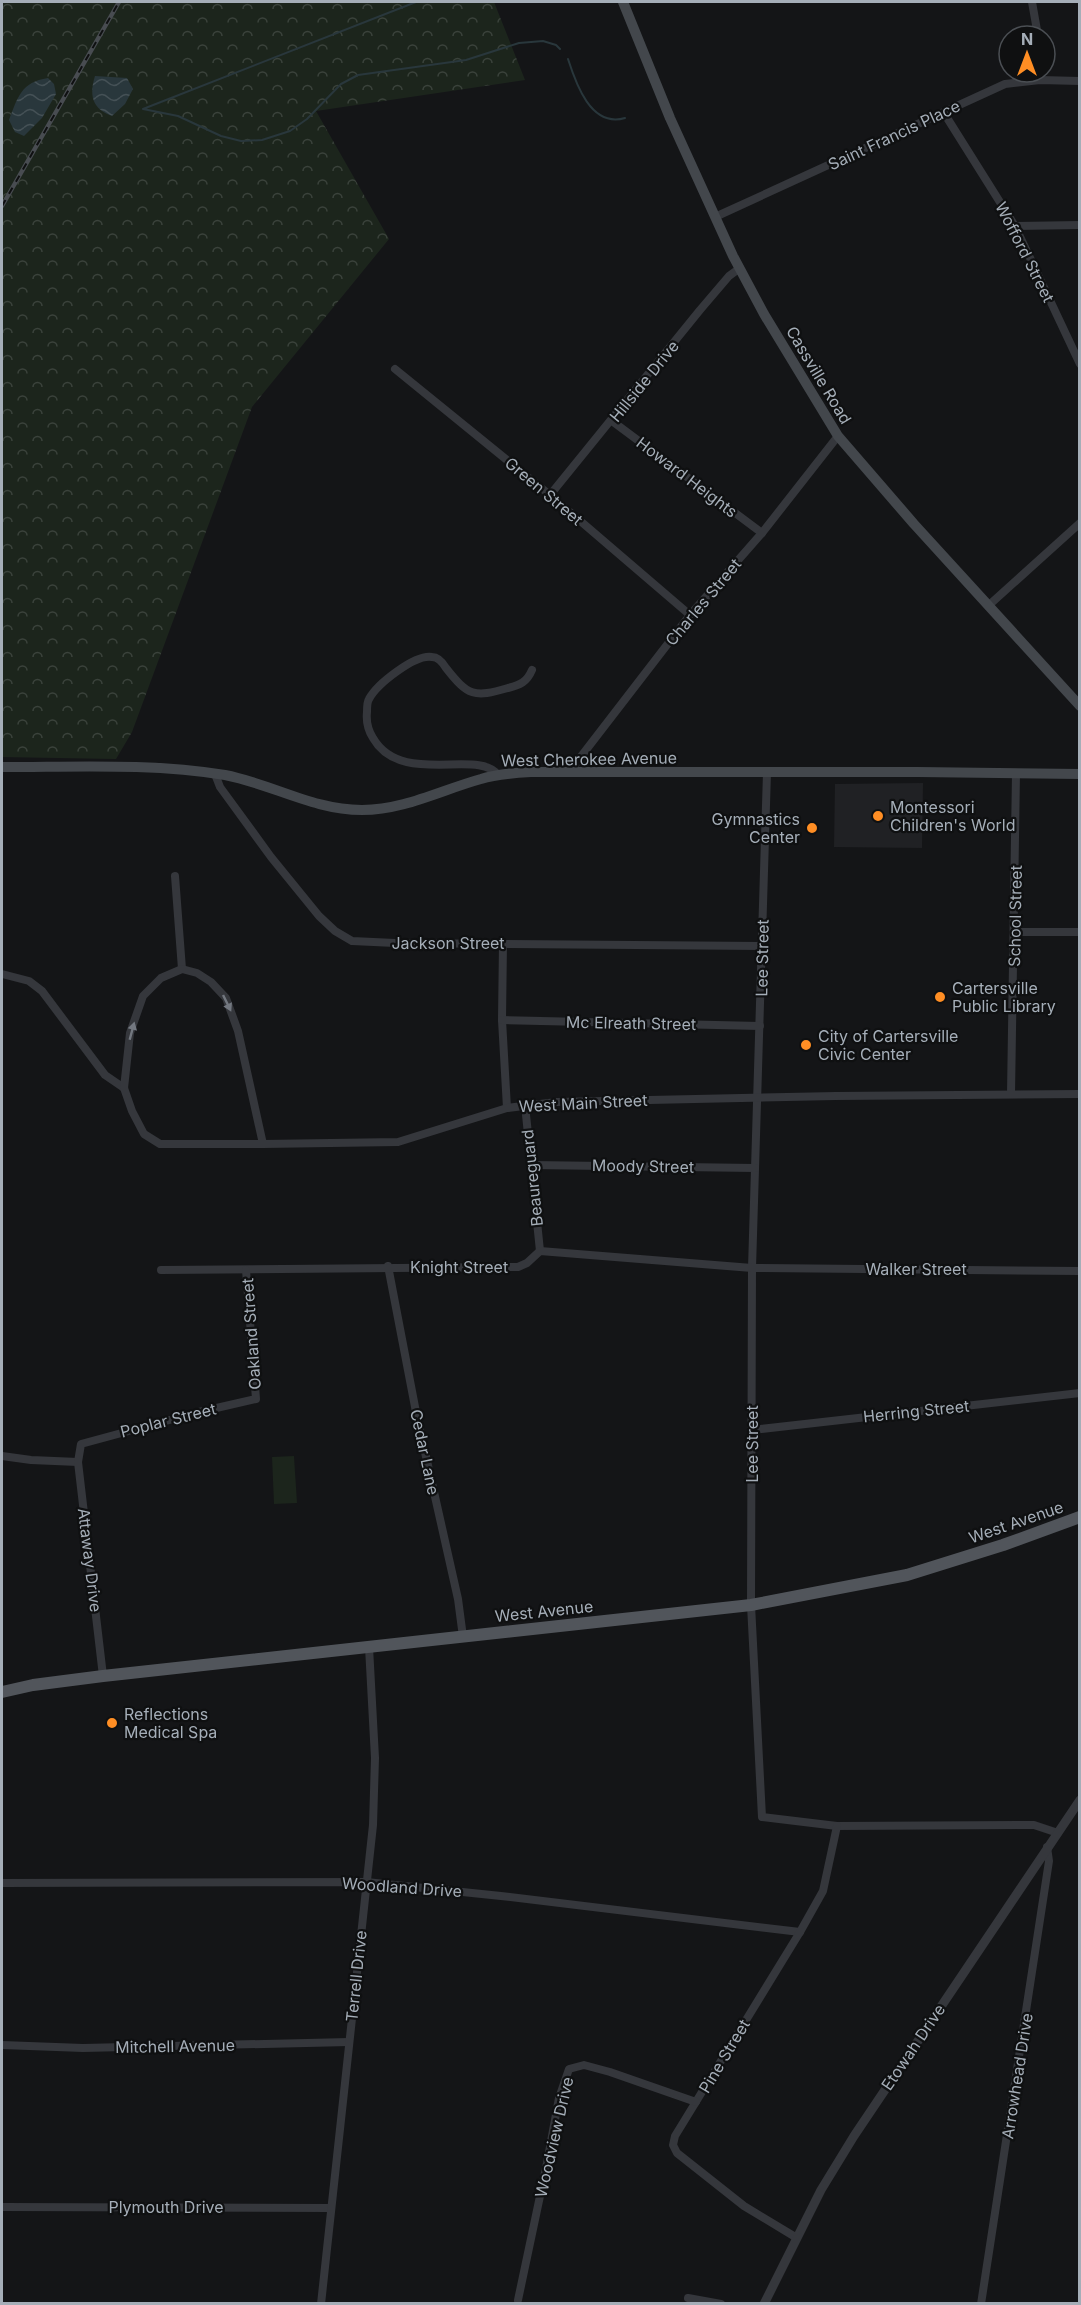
<svg xmlns="http://www.w3.org/2000/svg" width="1081" height="2305" viewBox="0 0 1081 2305" font-family="Inter,sans-serif">
<style>
.built{fill:#202124}
.grass{fill:#1c251c}
.forest{fill:url(#forest-crowns)}
.water{fill:url(#water-waves)}
.lines{fill:none;stroke-linecap:round;stroke-linejoin:round}
.stream{stroke:#29373c;stroke-width:2}
.minor{stroke:#35373c;stroke-width:8}
.tertiary{stroke:#35373c;stroke-width:9}
.secondary{stroke:#43474c;stroke-width:10}
.primary{stroke:#51555b;stroke-width:12}
.rail-casing{stroke:#484c51;stroke-width:4.5}
.rail{stroke:#0f1011;stroke-width:2;stroke-dasharray:7;stroke-linecap:butt}
.oneway{fill:#737880}
.poi-dot{fill:#ff8e24;stroke:#0f1011;stroke-width:2}
.labels{text-anchor:middle;dominant-baseline:central;stroke-width:4.5;stroke-linejoin:round;paint-order:stroke}
.street-label{font-size:16px;fill:#a5aeb8;stroke:#0f1011}
.poi-label{font-size:16px;fill:#a5aeb8;stroke:#0f1011;text-anchor:start}
</style>
<defs>
<pattern id="forest-crowns" width="20" height="18" patternUnits="userSpaceOnUse" patternTransform="scale(1.5)"><rect width="20" height="18" fill="#1c251c"/><path d="M2 6a3 3 0 1 1 6 0M12 15a3 3 0 1 1 6 0" fill="none" stroke="#3a423b"/></pattern>
<pattern id="water-waves" width="16" height="10" patternUnits="userSpaceOnUse" patternTransform="scale(1.5)"><rect width="16" height="10" fill="#29373c"/><path d="M0 5q4-4 8 0t8 0" fill="none" stroke="#455156"/></pattern>
</defs>
<rect width="100%" height="100%" fill="#141517"/>
<!-- built -->
<polygon class="built" points="923,783 922,848 834,847 835,784"/>
<!-- grass -->
<polygon class="grass" points="294,1456 297,1503 274,1504 272,1457"/>
<!-- forest -->
<polygon class="forest" points="2,2 494,2 525,80 316,111 389,239 252,407 132,732 116,759 2,757"/>
<!-- water -->
<g class="water">
<path d="M95,76L127,78L133,89L125,104L112,116C92,109 89,95 95,76Z"/>
<path d="M48,78L54,84L56,94L42,118L24,136L15,132L9,120C18,97 21,82 48,78Z"/>
</g>
<g class="lines">
<!-- stream -->
<g class="stream">
<polyline points="416,2 143,109 178,116 221,136 241,141 262,140 290,131 307,119 341,84 358,75 466,60 519,43 543,41 556,45 560,49"/>
<path d="M568,59C576,84 591,128 625,118"/>
</g>
<!-- minor -->
<g class="minor">
<polyline points="1032,2 1038,36"/>
<polyline points="944,113 1015,226 1080,364"/>
<polyline points="715,217 1005,84 1040,80 1080,81"/>
<polyline points="1015,226 1080,225"/>
<polyline points="395,369 550,495 690,615"/>
<polyline points="612,421 762,533"/>
<polyline points="550,495 700,310 729,276 740,268"/>
<polyline points="988,606 1080,523"/>
<polyline points="573,771 576,763 690,615 762,533 838,436"/>
<polyline points="767,772 752,1268 751,1605 762,1817 837,1826 1034,1825 1058,1833"/>
<polyline points="215,774 220,787 271,857 319,916 335,931 352,941 395,943 762,946"/>
<path d="M498,775C479,748 401,787 373,738C368,730 366,721 367,712C367,708 367,702 369,699C377,684 415,654 432,657C439,657 443,663 446,668C468,696 474,698 508,688C520,685 527,682 532,670"/>
<polyline points="175,876 182,969"/>
<polyline points="1015,932 1080,932"/>
<polyline points="503,943 502,1020 507,1108"/>
<polyline points="2,974 29,981 42,991 105,1075 124,1088"/>
<polyline points="502,1020 760,1026"/>
<polyline points="1011,1094 1016,773"/>
<polyline points="525,1105 540,1251"/>
<polyline points="263,1144 238,1031 226,998 211,982 197,973 182,969 161,978 143,996 130,1033 124,1088 132,1111 144,1134 160,1144 263,1144 398,1142 507,1108 557,1102 836,1096 1080,1094"/>
<polyline points="531,1165 755,1168"/>
<polyline points="388,1266 416,1412 458,1599 463,1637"/>
<polyline points="161,1270 518,1267 527,1263 540,1251 752,1268 1080,1271"/>
<polyline points="752,1430 1080,1393"/>
<polyline points="2,1456 31,1460 78,1462"/>
<polyline points="103,1676 78,1462 81,1444 199,1412 256,1399 246,1270"/>
<polyline points="2,1883 366,1882 501,1896 800,1932"/>
<polyline points="2,2045 83,2048 349,2042"/>
<polyline points="2,2207 331,2208"/>
<polyline points="797,2238 744,2206 677,2153 673,2145 675,2136 800,1932 823,1891 837,1826"/>
<polyline points="688,2298 721,2304"/>
<polyline points="518,2300 547,2163 559,2098 569,2069 584,2065 610,2072 696,2102"/>
<polyline points="321,2304 373,1825 375,1758 369,1647"/>
<polyline points="981,2304 1049,1861 1047,1847"/>
</g>
<!-- tertiary -->
<polyline class="tertiary" points="764,2304 821,2190 854,2136 1080,1800"/>
<!-- secondary -->
<g class="secondary">
<polyline points="623,2 670,118 733,256 764,314 838,436 914,524 1080,706"/>
<path d="M2,767C76,767 152,763 225,775C272,784 313,810 362,810C404,810 441,790 481,779C497,774 514,773 531,772H918L1080,774"/>
</g>
<!-- primary -->
<polyline class="primary" points="2,1692 33,1685 103,1676 751,1605 907,1575 1003,1545 1080,1517"/>
<defs>
<polyline id="rail" points="2,206 119,2"/>
</defs>
<!-- rail casing -->
<use href="#rail" class="rail-casing"/>
<!-- rail -->
<use href="#rail" class="rail"/>
</g>
<!-- one-way arrows -->
<defs><path id="oneway-solid" d="M-6-.8H1V-3.2L6.5 0L1 3.2V.8H-6Z" transform="scale(1.5)"/></defs>
<g class="oneway">
<use href="#oneway-solid" transform="translate(227 1003) rotate(64)"/>
<use href="#oneway-solid" transform="translate(132 1031) rotate(-75)"/>
</g>
<!-- markers -->
<g class="poi-dot">
<circle cx="878" cy="816" r="6"/>
<circle cx="812" cy="828" r="6"/>
<circle cx="940" cy="997" r="6"/>
<circle cx="806" cy="1045" r="6"/>
<circle cx="112" cy="1723" r="6"/>
</g>
<g class="labels">
<!-- street labels -->
<g class="street-label">
<text transform="translate(894 135) rotate(-25)">Saint Francis Place</text>
<text transform="translate(1025 252) rotate(63)">Wofford Street</text>
<text transform="translate(819 375) rotate(59)">Cassville Road</text>
<text transform="translate(644 381) rotate(-51)">Hillside Drive</text>
<text transform="translate(687 477) rotate(37)">Howard Heights</text>
<text transform="translate(544 491) rotate(40)">Green Street</text>
<text transform="translate(703 602) rotate(-50)">Charles Street</text>
<text transform="translate(589 759) rotate(-1)">West Cherokee Avenue</text>
<text transform="translate(1015 916) rotate(-89)">School Street</text>
<text x="448" y="943">Jackson Street</text>
<text transform="translate(762 958) rotate(-89)">Lee Street</text>
<text transform="translate(631 1023) rotate(1)">Mc Elreath Street</text>
<text transform="translate(583 1103) rotate(-3)">West Main Street</text>
<text transform="translate(643 1166) rotate(1)">Moody Street</text>
<text transform="translate(532 1178) rotate(-96)">Beaureguard</text>
<text x="459" y="1267">Knight Street</text>
<text x="916" y="1269">Walker Street</text>
<text transform="translate(251 1334) rotate(-94)">Oakland Street</text>
<text transform="translate(916 1411) rotate(-6)">Herring Street</text>
<text transform="translate(168 1420) rotate(-14)">Poplar Street</text>
<text transform="translate(752 1444) rotate(-90)">Lee Street</text>
<text transform="translate(425 1452) rotate(78)">Cedar Lane</text>
<text transform="translate(1016 1522) rotate(-19)">West Avenue</text>
<text transform="translate(90 1560) rotate(83)">Attaway Drive</text>
<text transform="translate(544 1611) rotate(-6)">West Avenue</text>
<text transform="translate(402 1887) rotate(4)">Woodland Drive</text>
<text transform="translate(356 1976) rotate(-84)">Terrell Drive</text>
<text transform="translate(175 2046) rotate(-1)">Mitchell Avenue</text>
<text transform="translate(913 2047) rotate(-56)">Etowah Drive</text>
<text transform="translate(724 2056) rotate(-59)">Pine Street</text>
<text transform="translate(1017 2076) rotate(-81)">Arrowhead Drive</text>
<text transform="translate(554 2137) rotate(-77)">Woodview Drive</text>
<text x="166" y="2207">Plymouth Drive</text>
</g>
<!-- poi labels -->
<g class="poi-label">
<text x="890" y="807">Montessori<tspan x="890" dy="18">Children's World</tspan></text>
<text x="800" y="819" text-anchor="end">Gymnastics<tspan x="800" dy="18">Center</tspan></text>
<text x="952" y="988">Cartersville<tspan x="952" dy="18">Public Library</tspan></text>
<text x="818" y="1036">City of Cartersville<tspan x="818" dy="18">Civic Center</tspan></text>
<text x="124" y="1714">Reflections<tspan x="124" dy="18">Medical Spa</tspan></text>
</g>
</g>
<!-- border -->
<rect width="1081" height="2305" fill="none" stroke="#a5aeb8" stroke-width="6"/>
<!-- north arrow -->
<g transform="translate(1027 54)"><circle r="28" fill="#0f1011" stroke="#4b4f54" stroke-width="1.5"/>
<path d="M0-4.5L10 22L0 15L-10 22Z" fill="#ff8e24"/>
<text y="-9" font-size="16" font-weight="bold" text-anchor="middle" fill="#a5aeb8">N</text>
</g>
</svg>
